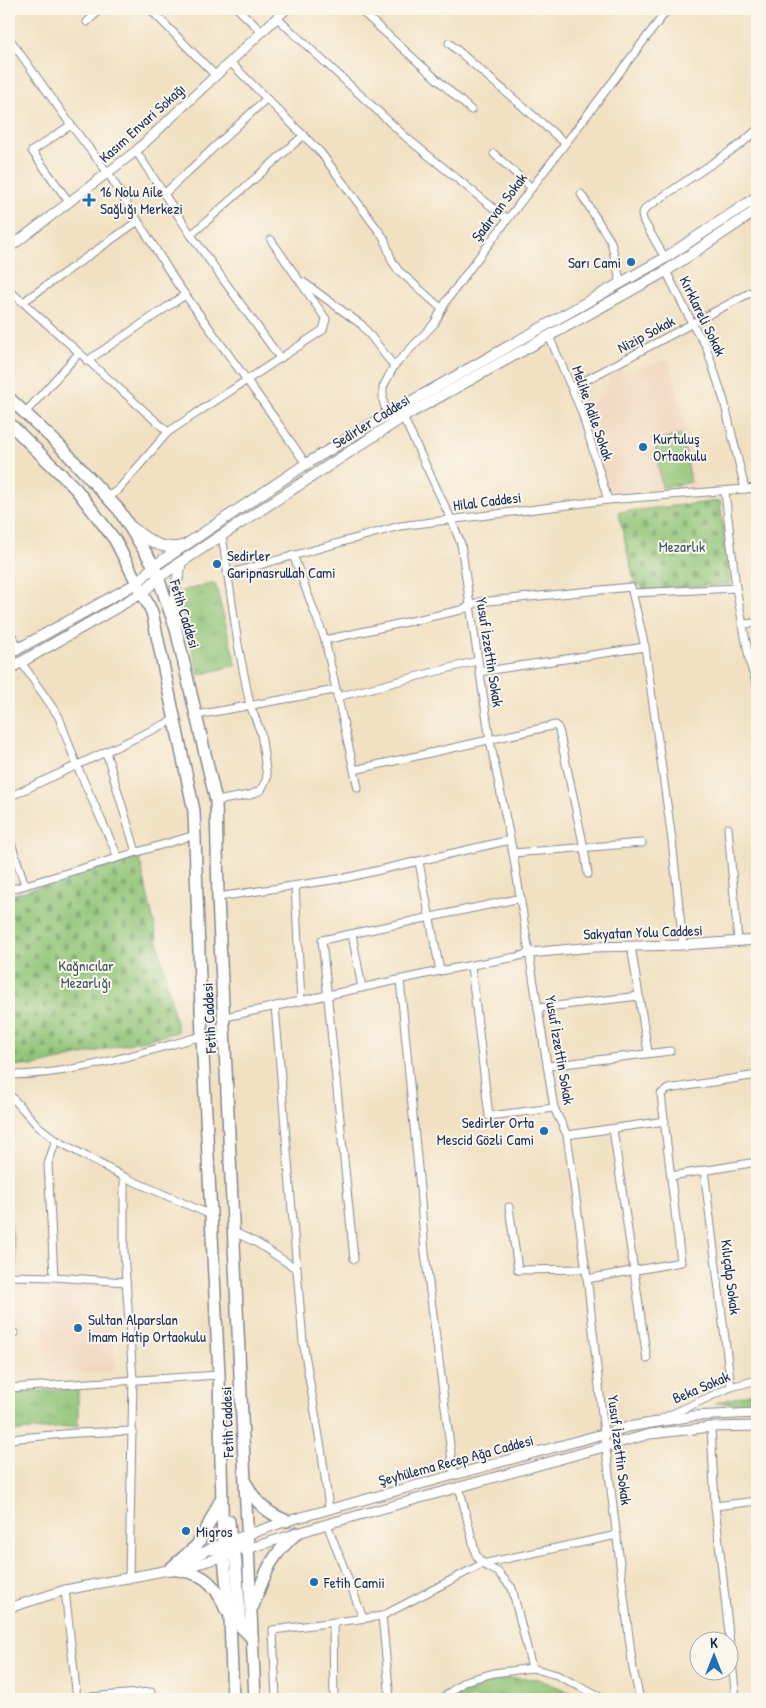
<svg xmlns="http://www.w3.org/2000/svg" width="766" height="1708" viewBox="0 0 766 1708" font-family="'Patrick Hand',sans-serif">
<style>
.built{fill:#f1d5bd}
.grass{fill:url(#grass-tufts);stroke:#54796a}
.cemetery{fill:url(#cemetery-stones);stroke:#54796a}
.pitch{fill:#8ec375;stroke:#54796a}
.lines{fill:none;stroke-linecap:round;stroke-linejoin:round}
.minor-casing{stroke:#868890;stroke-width:9}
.tertiary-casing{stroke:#868890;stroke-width:11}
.secondary-casing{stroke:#868890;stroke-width:12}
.primary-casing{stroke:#868890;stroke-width:14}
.minor{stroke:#fff;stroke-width:7}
.tertiary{stroke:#fff;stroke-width:9}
.secondary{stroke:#fff;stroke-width:10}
.primary{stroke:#fff;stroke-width:11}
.poi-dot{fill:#1f6fb2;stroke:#fbf7ec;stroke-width:2}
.labels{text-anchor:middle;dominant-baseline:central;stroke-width:4;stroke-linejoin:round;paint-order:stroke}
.street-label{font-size:15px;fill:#1b2f5e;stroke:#fbf7ec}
.poi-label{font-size:15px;fill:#1b2f5e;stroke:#fbf7ec;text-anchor:start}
.park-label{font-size:15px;fill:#3e5b65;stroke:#fbf7ec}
</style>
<defs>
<pattern id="grass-tufts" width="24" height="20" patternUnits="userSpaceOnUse" patternTransform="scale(1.25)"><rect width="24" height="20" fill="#8ec375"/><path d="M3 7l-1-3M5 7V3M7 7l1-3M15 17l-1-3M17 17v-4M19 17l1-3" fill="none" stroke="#739f63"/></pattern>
<pattern id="cemetery-stones" width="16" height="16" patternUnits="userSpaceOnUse" patternTransform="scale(1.25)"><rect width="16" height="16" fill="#8ec375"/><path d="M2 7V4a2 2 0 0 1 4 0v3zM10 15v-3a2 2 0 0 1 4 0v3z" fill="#739f63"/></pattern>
</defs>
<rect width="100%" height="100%" fill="#fbf7ec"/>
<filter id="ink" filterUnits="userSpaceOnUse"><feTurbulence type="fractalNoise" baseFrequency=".02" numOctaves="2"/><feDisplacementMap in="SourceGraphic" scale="10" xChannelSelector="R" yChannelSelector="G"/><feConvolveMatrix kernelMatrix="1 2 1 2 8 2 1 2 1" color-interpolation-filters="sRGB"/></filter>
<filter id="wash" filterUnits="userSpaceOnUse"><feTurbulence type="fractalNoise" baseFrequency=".0096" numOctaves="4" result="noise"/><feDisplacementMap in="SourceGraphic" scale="20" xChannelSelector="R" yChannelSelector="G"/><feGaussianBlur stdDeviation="1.12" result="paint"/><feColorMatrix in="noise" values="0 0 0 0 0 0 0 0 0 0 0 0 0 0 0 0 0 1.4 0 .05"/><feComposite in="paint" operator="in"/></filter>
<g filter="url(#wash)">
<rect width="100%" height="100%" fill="#f1e1c2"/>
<!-- built -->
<g class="built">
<polygon points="669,360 682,409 696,487 689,488 688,485 613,494 611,492 584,405 606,395 605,391 611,373 620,369 624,372"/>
<polygon points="41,1281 110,1285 115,1372 46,1374"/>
</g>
<!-- grass -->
<g class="grass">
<polygon points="215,583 236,665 199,675 180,603 181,591"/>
<polygon points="78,1389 78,1426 9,1432 9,1392"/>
<polygon points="757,1392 757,1404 715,1403"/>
<path d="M510,1678L538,1679L587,1699H453C467,1687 491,1683 510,1678Z"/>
</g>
<!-- cemetery -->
<g class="cemetery">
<polygon points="720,501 730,584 643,590 641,585 635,584 618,512"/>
<polygon points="139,856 178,1032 35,1066 9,1065 9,896"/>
<polygon points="9,1210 17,1267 9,1267"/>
</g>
<!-- pitch -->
<polygon class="pitch" points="682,435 691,482 662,488 654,440"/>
</g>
<g filter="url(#ink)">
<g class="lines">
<defs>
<g id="minor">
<polyline points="150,9 215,75"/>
<polyline points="238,9 261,31"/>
<polyline points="359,9 471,110"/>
<polyline points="276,17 408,139 507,219"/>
<polyline points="87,22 101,9"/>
<polyline points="9,38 71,125 108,173 176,282 275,419 306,464"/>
<polyline points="449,43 565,143"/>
<polyline points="230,62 321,153 384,238 392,261 398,270 442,309"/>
<polyline points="136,151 191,235 280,358"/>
<polyline points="494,154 532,188"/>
<polyline points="164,194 266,99"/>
<polyline points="581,194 611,242 621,284"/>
<polyline points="69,202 32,151 71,125"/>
<polyline points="191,235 304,135"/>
<polyline points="665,258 643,220 642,214 646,208 741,144 757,130"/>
<polyline points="666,271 693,325 706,346 724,401 745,489"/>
<polyline points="303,282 362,325 394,366"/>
<polyline points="9,290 168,432"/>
<polyline points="23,302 138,221"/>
<polyline points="549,336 581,410 608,500"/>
<polyline points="87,361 185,295"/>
<polyline points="573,387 757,289"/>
<polyline points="25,413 78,354"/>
<polyline points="725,492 736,588"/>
<polyline points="106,498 118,490 168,432 323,330 326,319 271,240"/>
<polyline points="293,555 325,640 358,788"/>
<polyline points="227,574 400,526 608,500 757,488"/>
<polyline points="633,593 736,588 750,663 757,686"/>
<polyline points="742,624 757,623"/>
<polyline points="9,631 19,647"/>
<polyline points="325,640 461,610 479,602 631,587 645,647 672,840 683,945"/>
<polyline points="21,662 59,717 77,766 118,857"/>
<polyline points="479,672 645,647"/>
<polyline points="337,697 477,661"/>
<polyline points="197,715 335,690"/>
<polyline points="106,752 136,852"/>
<polyline points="354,770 556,725 559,730 584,848 588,874"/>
<polyline points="9,797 176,719"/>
<polyline points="216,801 250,795 261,790 267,778 261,733 250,705 238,644 222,535"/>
<polyline points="728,828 738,941"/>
<polyline points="9,837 25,885"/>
<polyline points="513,853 642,843"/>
<polyline points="419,862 440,971"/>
<polyline points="295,886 301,1001"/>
<polyline points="9,890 195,835"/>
<polyline points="218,897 345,878 510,840"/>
<polyline points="352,934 362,988"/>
<polyline points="631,946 648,1052"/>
<polyline points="471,966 489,1116 554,1108"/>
<polyline points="400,980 420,1189 425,1253 454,1476"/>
<polyline points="275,1006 303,1342 322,1454 329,1509"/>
<polyline points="539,1008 639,996"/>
<polyline points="225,1017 440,971 516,957 530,953"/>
<polyline points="548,1066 670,1051"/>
<path d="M9,1075C75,1075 139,1053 202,1036"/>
<polyline points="9,1094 38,1126 56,1140 124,1177 211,1215"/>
<polyline points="613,1129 647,1359"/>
<polyline points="567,1135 665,1121"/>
<polyline points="704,1170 731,1387"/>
<polyline points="671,1176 757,1162"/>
<polyline points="124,1177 124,1251 133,1379 129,1579"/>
<polyline points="509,1207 518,1270 586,1269"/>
<polyline points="234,1232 257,1243 297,1269"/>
<polyline points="354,1259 322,940 521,898"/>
<polyline points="9,1276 54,1277 126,1282"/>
<polyline points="54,1277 48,1164 56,1140"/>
<polyline points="587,1279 681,1262 661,1094 668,1089 757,1075"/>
<polyline points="9,1333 14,1333"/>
<polyline points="9,1388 219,1375"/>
<polyline points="661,1419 731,1387 757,1380"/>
<polyline points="711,1427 715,1506 736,1699"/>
<polyline points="9,1439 75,1433 133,1431"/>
<polyline points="459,1486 476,1555 484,1565 498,1572 512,1588 532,1668"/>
<polyline points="715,1506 757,1501"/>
<polyline points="327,1524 363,1618"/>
<polyline points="65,1590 77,1699"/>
<polyline points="382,1616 390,1699"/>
<polyline points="333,1623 334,1699"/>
<polyline points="77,1698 151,1692 151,1699"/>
<polyline points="276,1699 273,1630 382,1616 482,1564 617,1535"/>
<polyline points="441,1699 465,1681 494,1673 532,1668 557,1675 604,1699"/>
<polyline points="640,1699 633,1669 604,1433 588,1285 567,1135 554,1108 513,853 490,741 461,544 451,519 403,417 387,415 383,400 383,387 394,366 434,324 447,300 472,266 668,9"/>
</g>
<g id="tertiary">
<polyline points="9,248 136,151 286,9"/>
<polyline points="530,953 593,947 683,945 757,940"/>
<polyline points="244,1550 327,1524 650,1434 711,1427 757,1426"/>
<polyline points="179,1564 223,1543 287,1521 628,1427 693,1416 757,1413"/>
<polyline points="9,1608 65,1590 194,1565 229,1555"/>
</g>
<g id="secondary">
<path d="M132,527C146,539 162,551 181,546"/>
<polyline points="176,625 176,586 181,562"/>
<polyline points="9,654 137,583 154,566 306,464 387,415 665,258 757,197"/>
<polyline points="9,669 142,593 159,577 181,562 403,417 666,271 757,210"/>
</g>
<g id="primary">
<polyline points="9,398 59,445 119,510 154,566 176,629 216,801 218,897 255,1699"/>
<polyline points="9,423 76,489 115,540 152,612 194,811 202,1036 219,1375 223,1548 230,1619 233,1699"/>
<path d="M247,1485C256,1503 267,1513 287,1521"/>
<path d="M229,1521C230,1540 230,1543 249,1549"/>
<polyline points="212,1549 230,1549 235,1553 241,1627 252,1638"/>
<polyline points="170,1569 197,1545 208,1526 221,1499"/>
<path d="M170,1569C202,1572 214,1580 226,1610"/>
<path d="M253,1606C265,1574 270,1556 297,1533"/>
</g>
</defs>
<!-- minor casing -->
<use href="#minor" class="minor-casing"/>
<!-- tertiary casing -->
<use href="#tertiary" class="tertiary-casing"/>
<!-- secondary casing -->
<use href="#secondary" class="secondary-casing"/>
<!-- primary casing -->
<use href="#primary" class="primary-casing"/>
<!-- minor -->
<use href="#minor" class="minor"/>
<!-- tertiary -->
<use href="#tertiary" class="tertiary"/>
<!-- secondary -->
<use href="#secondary" class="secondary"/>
<!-- primary -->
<use href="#primary" class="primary"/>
</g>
</g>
<!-- markers -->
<g class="poi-dot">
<path d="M86.5 192.5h5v5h5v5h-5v5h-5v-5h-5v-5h5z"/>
<circle cx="631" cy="262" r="5"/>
<circle cx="643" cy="447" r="5"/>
<circle cx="217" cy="564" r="5"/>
<circle cx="544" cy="1131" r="5"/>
<circle cx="78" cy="1328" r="5"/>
<circle cx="186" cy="1531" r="5"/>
<circle cx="314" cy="1582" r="5"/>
</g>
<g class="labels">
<!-- street labels -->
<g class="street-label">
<text transform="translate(142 123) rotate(-42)">Kasım Envari Sokağı</text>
<text transform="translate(499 207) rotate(-53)">Şadırvan Sokak</text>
<text transform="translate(703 316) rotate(64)">Kırklareli Sokak</text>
<text transform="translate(646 334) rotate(-28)">Nizip Sokak</text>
<text transform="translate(593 413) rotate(71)">Melike Adile Sokak</text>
<text transform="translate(371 421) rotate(-32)">Sedirler Caddesi</text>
<text transform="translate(487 501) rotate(-7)">Hilal Caddesi</text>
<text transform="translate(185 614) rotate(73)">Fetih Caddesi</text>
<text transform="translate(490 652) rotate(81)">Yusuf İzzettin Sokak</text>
<text transform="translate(643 932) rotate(-2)">Sakyatan Yolu Caddesi</text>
<text transform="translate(209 1018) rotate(-93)">Fetih Caddesi</text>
<text transform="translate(560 1050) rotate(80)">Yusuf İzzettin Sokak</text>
<text transform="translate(731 1277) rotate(83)">Kılıçalp Sokak</text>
<text transform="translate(701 1387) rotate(-23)">Beka Sokak</text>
<text transform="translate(227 1422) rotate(-92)">Fetih Caddesi</text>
<text transform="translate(620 1450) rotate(83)">Yusuf İzzettin Sokak</text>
<text transform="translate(456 1460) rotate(-15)">Şeyhülema Recep Ağa Caddesi</text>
</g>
<!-- poi labels -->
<g class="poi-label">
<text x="100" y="191">16 Nolu Aile<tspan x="100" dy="17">Sağlığı Merkezi</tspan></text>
<text x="621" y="262" text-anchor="end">Sarı Cami</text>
<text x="653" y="438">Kurtuluş<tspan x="653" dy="17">Ortaokulu</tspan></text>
<text x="227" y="555">Sedirler<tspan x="227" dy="17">Garipnasrullah Cami</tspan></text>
<text x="534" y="1122" text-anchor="end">Sedirler Orta<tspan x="534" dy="17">Mescid Gözli Cami</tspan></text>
<text x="88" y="1319">Sultan Alparslan<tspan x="88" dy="17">İmam Hatip Ortaokulu</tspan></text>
<text x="196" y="1531">Migros</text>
<text x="324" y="1582">Fetih Camii</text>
</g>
<!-- park labels -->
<g class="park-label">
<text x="682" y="546">Mezarlık</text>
<text x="86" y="965">Kağnıcılar<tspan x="86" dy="17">Mezarlığı</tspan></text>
</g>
</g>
<!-- margin -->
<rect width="766" height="1708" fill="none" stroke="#fbf7ec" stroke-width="30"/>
<!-- north arrow -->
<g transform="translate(714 1656)"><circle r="24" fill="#fbf7ec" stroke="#a1a7b3"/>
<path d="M0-4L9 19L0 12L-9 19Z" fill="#1f6fb2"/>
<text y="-8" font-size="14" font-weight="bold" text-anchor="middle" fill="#1b2f5e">K</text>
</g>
</svg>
